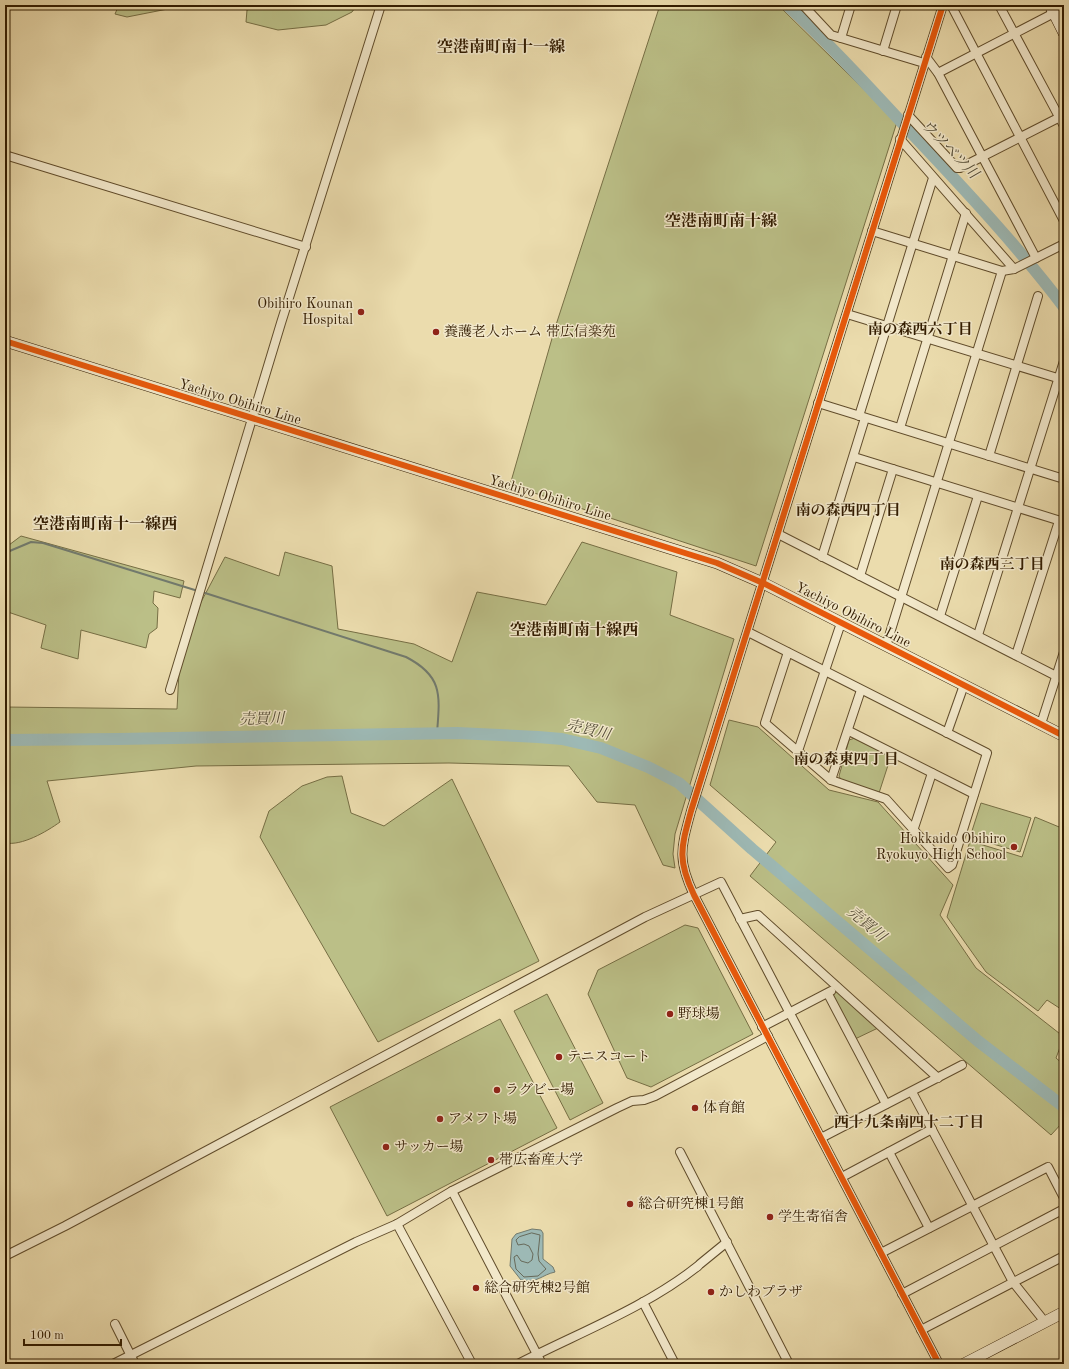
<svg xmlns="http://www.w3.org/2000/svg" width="1069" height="1369" viewBox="0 0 1069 1369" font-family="'Old Standard TT','Noto Serif JP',serif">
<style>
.green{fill:#bbbf87;stroke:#766e44}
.water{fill:#9db9b5;stroke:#727a6d}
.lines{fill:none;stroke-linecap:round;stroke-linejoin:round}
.shore{stroke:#686a5a;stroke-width:1}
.stream{stroke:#727a6d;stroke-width:2}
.river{stroke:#9db9b5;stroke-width:12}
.street-casing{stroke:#604c2b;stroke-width:10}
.secondary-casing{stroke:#321c00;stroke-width:12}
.street{stroke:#f2e8ca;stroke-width:8}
.secondary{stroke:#f2e8ca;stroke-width:11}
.cycleway-casing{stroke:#f2e8ca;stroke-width:8}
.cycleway{stroke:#e8590c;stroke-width:6}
.poi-dot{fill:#8f2418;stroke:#f2e8ca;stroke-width:1.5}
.labels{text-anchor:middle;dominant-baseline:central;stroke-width:3;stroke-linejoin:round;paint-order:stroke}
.poi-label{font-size:14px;fill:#321c00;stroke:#f2e8ca;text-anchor:start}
.street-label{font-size:14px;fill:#321c00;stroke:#f2e8ca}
.water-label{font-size:15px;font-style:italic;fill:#524b36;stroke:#f2e8ca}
.neighbourhood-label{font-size:15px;font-weight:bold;fill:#321c00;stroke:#f2e8ca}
.quarter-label{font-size:16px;font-weight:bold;fill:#321c00;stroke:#f2e8ca}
</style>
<rect width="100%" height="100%" fill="#ebdcad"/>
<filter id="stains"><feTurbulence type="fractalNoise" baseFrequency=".005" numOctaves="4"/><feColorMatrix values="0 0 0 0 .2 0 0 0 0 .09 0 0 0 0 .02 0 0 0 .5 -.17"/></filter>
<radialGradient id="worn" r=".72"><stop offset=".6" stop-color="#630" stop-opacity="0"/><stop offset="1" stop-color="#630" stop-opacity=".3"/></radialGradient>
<!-- green -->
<g class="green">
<polygon points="137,5 188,5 127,17 115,14 118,7"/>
<polygon points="263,5 357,5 352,12 326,25 278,30 246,22 247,10"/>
<polygon points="660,5 778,5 897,122 756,566 510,485 555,328"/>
<polygon points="21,536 184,581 180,598 154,591 153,603 158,608 157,628 149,634 146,648 81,630 78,659 41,648 46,625 5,611 5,548"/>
<path d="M582,542L677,572L670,615L734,639L675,834L673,854L675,868L663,865L635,805L597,802L569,766L449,763L196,766L47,781L60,822C46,832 22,846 5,843V707L177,709L179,672L201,602L225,557L279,576L285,552L332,566L338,629L414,644L452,662L477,592L546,605Z"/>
<polygon points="729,720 758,727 829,790 878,802 953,885 940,915 976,968 1064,1037 1056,1058 1064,1065 1064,1124 1062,1123 1051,1135 750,876 776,842 710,785"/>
<polygon points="855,738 891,756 879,793 841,780 839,776 849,740"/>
<polygon points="342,776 351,813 384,826 452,779 539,961 378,1042 260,837 269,811 302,786 327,777"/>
<polygon points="981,803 1031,818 1020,852 970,837"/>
<polygon points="1035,817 1064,829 1064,1011 1047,1000 1038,1011 986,972 947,917 970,841 1022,857"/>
<polygon points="685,925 698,928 753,1034 651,1087 627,1078 588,994 598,970"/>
<polygon points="836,992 840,992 878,1028 855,1039 833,996"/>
<polygon points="547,994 603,1103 570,1120 514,1011"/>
<polygon points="500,1019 557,1128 387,1216 330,1107"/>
</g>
<!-- water -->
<path class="water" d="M532,1229L541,1230L543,1233V1259L553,1267L555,1272C541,1275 539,1283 521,1280L510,1266L512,1239L516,1234Z"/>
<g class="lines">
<!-- shore -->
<polygon class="shore" points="532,1233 540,1235 538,1254 539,1261 546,1269 538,1276 524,1277 516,1269 514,1257 517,1255 521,1261 528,1263 532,1260 533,1254 529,1246 524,1244 518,1245 516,1240 519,1237"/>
<!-- stream -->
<g class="stream">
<polyline points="5,553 31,542 43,543 198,591"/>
<path d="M202,592L406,657C443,676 440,695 437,733"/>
</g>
<!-- river -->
<g class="river">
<path d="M787,5C833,47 875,94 918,140C969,194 1019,248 1064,307"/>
<polyline points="5,740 118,739 457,733 538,737 562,739 601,748 648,767 679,783 752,849 978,1041 1064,1107"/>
</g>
<defs>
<g id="street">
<polyline points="803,5 831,35 924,63"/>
<polyline points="951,5 1064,221"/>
<polyline points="999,5 1064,126"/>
<polyline points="841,38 851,5"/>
<polyline points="883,51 897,5"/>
<polyline points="926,57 938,73 1036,258"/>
<polyline points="938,73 1054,13"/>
<polyline points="908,115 957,168 960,168 1064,115"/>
<polyline points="900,139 1014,269"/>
<polyline points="5,155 306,247"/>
<polyline points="872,231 1002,271 1014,269 1064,244"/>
<polyline points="847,314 1064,380"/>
<polyline points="818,403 1064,479"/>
<polyline points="859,416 933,178"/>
<polyline points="900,428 966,213"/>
<polyline points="989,456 1038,296"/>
<polyline points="854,457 1064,522"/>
<polyline points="778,534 1064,680"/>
<polyline points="822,557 865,418"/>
<polyline points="860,576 893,469"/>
<polyline points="940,616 978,496"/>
<polyline points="748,632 987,753 952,865 948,868 886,799 831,780 765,723 788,652"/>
<polyline points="978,635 1064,361"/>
<polyline points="886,646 1002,271"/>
<polyline points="1016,655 1059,521"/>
<polyline points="170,690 281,323 381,5"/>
<polyline points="1041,724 1064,652"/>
<polyline points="849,731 974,794"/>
<polyline points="947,733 964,685"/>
<polyline points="798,751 841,623"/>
<polyline points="831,780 861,690"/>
<polyline points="913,831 932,773"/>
<polyline points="740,919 758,915 938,1078"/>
<polyline points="828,994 886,1104"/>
<polyline points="762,1027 831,991"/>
<polyline points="912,1092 1013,1282 1045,1322"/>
<polyline points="821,1138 962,1065"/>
<polyline points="680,1152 789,1364"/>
<polyline points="889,1152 929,1228"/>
<polyline points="842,1177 932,1129"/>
<polyline points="452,1191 542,1364"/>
<polyline points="397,1224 472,1364"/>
<polyline points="881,1253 1048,1167 1064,1198"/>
<polyline points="5,1256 65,1226 645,917 721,882 848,1124"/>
<polyline points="700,1264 727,1242"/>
<polyline points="902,1294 1064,1209"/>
<polyline points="643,1302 675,1364"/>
<polyline points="115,1324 135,1364"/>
<polyline points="921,1330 1064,1256"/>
<polyline points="113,1364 356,1242 397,1224 452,1191 617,1108 632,1101 644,1100 655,1096 768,1036"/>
<path d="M518,1364C578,1333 645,1308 698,1266"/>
<path d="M939,1364L694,895C677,859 681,848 691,811L943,5"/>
</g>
<g id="secondary">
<polyline points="1050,5 1064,33"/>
<polyline points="5,341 717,563 763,583 1064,736"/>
<polyline points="964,1364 1064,1312"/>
</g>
</defs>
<!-- street casing -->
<use href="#street" class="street-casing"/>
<!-- secondary casing -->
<use href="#secondary" class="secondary-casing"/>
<!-- street -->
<use href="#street" class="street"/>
<!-- secondary -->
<use href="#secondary" class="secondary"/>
<defs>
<g id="cycleway">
<polyline points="5,341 717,563 763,583 1064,736"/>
<path d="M939,1364L694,895C677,859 681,848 691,811L943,5"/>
</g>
</defs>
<!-- cycleway casing -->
<use href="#cycleway" class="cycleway-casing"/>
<!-- cycleway -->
<use href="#cycleway" class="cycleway"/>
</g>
<!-- markers -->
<g class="poi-dot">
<circle cx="361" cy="312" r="4"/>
<circle cx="436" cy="332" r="4"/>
<circle cx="1014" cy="847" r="4"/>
<circle cx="670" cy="1014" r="4"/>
<circle cx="559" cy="1057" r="4"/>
<circle cx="497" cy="1090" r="4"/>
<circle cx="695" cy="1108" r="4"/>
<circle cx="440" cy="1119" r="4"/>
<circle cx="386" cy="1147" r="4"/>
<circle cx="491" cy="1160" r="4"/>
<circle cx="630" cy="1204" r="4"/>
<circle cx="770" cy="1217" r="4"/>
<circle cx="476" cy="1288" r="4"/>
<circle cx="711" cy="1292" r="4"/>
</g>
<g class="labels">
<!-- poi labels -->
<g class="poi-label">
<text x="353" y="304" text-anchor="end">Obihiro Kounan<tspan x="353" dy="16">Hospital</tspan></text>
<text x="444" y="332">養護老人ホーム 帯広信楽苑</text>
<text x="1006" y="839" text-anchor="end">Hokkaido Obihiro<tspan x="1006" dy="16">Ryokuyo High School</tspan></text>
<text x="678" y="1014">野球場</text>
<text x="567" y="1057">テニスコート</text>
<text x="505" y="1090">ラグビー場</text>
<text x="703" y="1108">体育館</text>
<text x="448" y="1119">アメフト場</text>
<text x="394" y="1147">サッカー場</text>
<text x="499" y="1160">帯広畜産大学</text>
<text x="638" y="1204">総合研究棟1号館</text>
<text x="778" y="1217">学生寄宿舎</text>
<text x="484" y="1288">総合研究棟2号館</text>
<text x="719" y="1292">かしわプラザ</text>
</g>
<!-- street labels -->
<g class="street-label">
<text transform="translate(240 402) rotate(17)">Yachiyo Obihiro Line</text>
<text transform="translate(550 498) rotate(17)">Yachiyo Obihiro Line</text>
<text transform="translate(853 615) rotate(27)">Yachiyo Obihiro Line</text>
</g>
<!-- water labels -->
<g class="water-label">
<text transform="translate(949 150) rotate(46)">ウツベツ川</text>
<text transform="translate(262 720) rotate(-1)">売買川</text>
<text transform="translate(588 731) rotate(13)">売買川</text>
<text transform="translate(866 925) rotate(40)">売買川</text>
</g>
<!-- neighbourhood labels -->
<g class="neighbourhood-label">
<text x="920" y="330">南の森西六丁目</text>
<text x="848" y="511">南の森西四丁目</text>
<text x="992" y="565">南の森西三丁目</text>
<text x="846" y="760">南の森東四丁目</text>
<text x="909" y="1123">西十九条南四十二丁目</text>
</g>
<!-- quarter labels -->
<g class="quarter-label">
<text x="501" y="48">空港南町南十一線</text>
<text x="721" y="222">空港南町南十線</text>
<text x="105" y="525">空港南町南十一線西</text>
<text x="574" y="631">空港南町南十線西</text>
</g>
</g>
<!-- margin -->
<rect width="1069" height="1369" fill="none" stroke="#ebdcad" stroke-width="20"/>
<rect x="6" y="6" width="1057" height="1357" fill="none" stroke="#321c00" stroke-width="2"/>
<rect x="10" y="10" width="1049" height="1349" fill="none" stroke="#321c00"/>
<!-- scale -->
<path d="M24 1339v6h97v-6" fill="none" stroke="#321c00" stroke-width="2"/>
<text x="30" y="1339" font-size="12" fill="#321c00" stroke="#f2e8ca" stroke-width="3" paint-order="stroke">100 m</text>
<rect width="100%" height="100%" filter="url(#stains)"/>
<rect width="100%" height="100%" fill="url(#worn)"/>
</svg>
